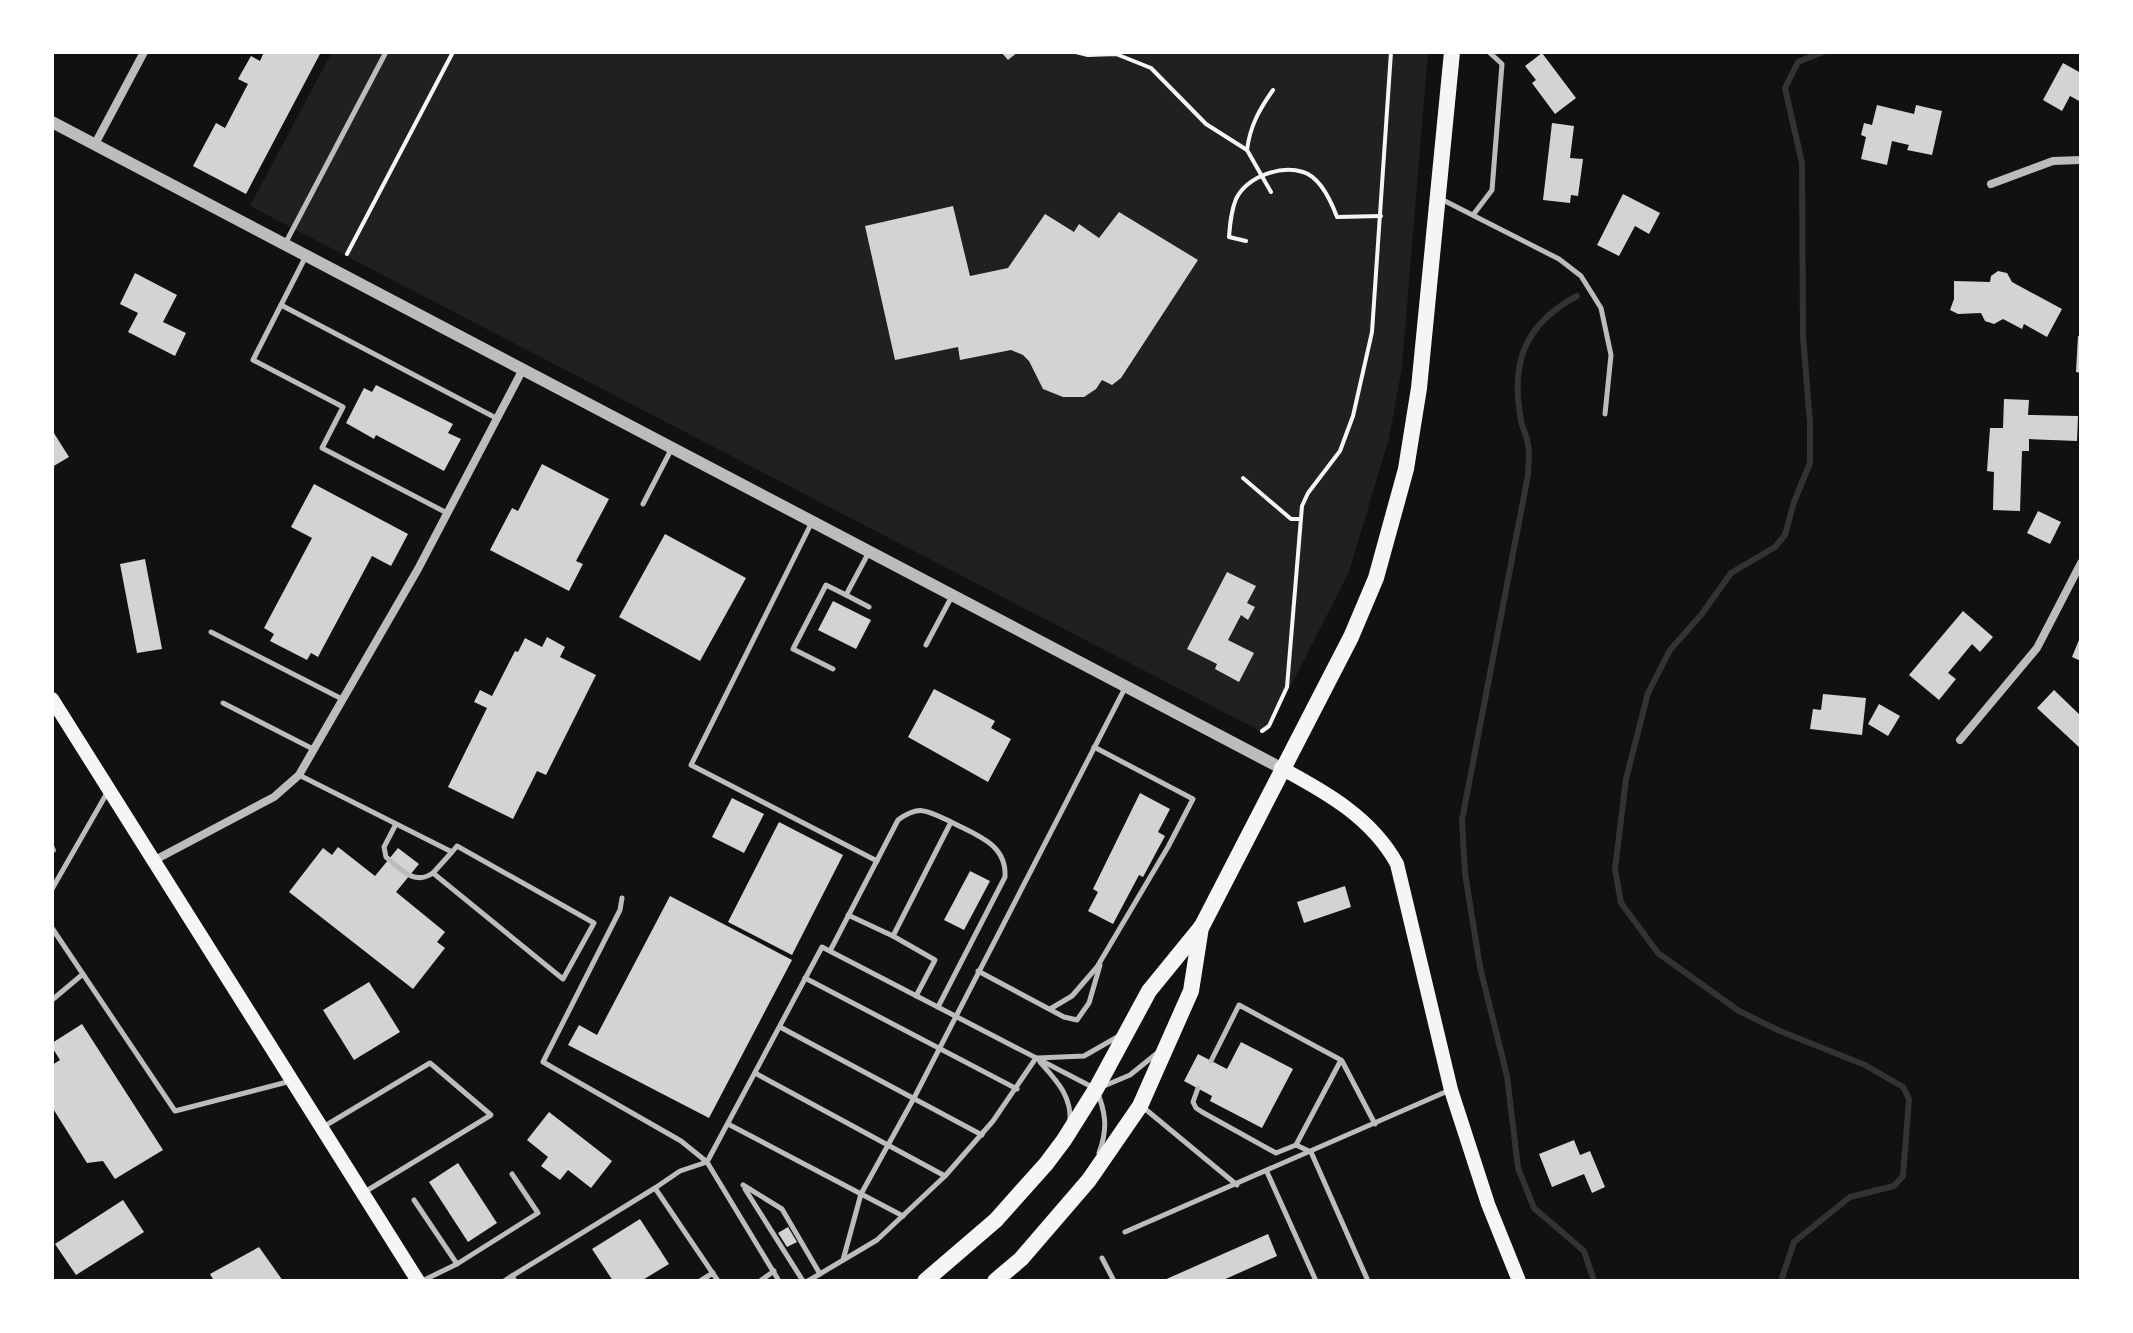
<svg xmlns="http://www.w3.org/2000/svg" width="2133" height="1333" viewBox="0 0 2133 1333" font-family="'Crimson Pro',serif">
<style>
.green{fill:#202020}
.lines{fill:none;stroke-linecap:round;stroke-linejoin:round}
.stream{stroke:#333;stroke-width:6}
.building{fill:#d3d3d3}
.path{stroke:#f5f5f5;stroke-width:4}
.service{stroke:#bcbcbc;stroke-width:5}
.minor{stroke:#bcbcbc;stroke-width:8}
.tertiary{stroke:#bcbcbc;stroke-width:12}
.secondary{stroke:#f5f5f5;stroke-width:14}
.primary{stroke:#f5f5f5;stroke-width:16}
.rail{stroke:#9a9a9a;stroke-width:6}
</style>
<rect width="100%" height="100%" fill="#111"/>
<!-- green -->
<polygon class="green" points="332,52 1428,52 1402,367 1389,438 1349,572 1266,734 250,206"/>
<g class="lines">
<!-- stream -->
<g class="stream">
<path d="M1577,296C1525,324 1510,362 1521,420C1522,428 1527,436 1528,444C1530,454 1528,465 1528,475L1462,820L1465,873L1480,967L1507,1076L1518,1168L1534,1208L1584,1251L1594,1281"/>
<polyline points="1781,1281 1794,1242 1850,1197 1894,1186 1903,1176 1909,1099 1903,1087 1865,1065 1780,1031 1739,1011 1658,953 1621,903 1615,869 1626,779 1648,693 1670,650 1701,615 1731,573 1775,547 1785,535 1794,502 1810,463 1810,423 1803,336 1802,163 1785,88 1798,62 1823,52"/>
</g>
</g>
<!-- building -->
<g class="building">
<polygon points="264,52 321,52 246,194 193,166 216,123 225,128 248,84 238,79 251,56 260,61"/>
<polygon points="1001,52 1018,52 1008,60"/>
<polygon points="1542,53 1576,98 1555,114 1532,83 1536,80 1525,66"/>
<polygon points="2063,63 2081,73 2081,102 2070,96 2062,111 2043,100"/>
<polygon points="1877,105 1914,114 1916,105 1942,111 1932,155 1907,150 1909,145 1892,141 1887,165 1861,159 1866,137 1861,135 1864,123 1872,125"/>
<polygon points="1552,123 1574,126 1570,158 1583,159 1578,196 1571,195 1570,203 1543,200"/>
<polygon points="1623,194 1660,213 1649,234 1635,226 1619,256 1597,245"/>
<polygon points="953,206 970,276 1008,268 1045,214 1074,232 1079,224 1099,238 1119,212 1198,260 1121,378 1112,385 1102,380 1096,389 1084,397 1063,397 1043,389 1029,361 1023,355 1011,350 960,360 958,347 895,360 865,226"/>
<polygon points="1998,271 2007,273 2012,282 2062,309 2047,337 2024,324 2022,329 2003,319 1994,324 1985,321 1981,313 1958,314 1950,310 1954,299 1954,281 1990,282 1991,276"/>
<polygon points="135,273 177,295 163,322 186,333 175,356 128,332 138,313 120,304"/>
<polygon points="2078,336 2081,336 2081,373 2076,372"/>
<polygon points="376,385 453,424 448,433 461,439 444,471 376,435 374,439 346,423 364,388 372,392"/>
<polygon points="2004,399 2029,400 2028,415 2078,416 2077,441 2029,439 2029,451 2022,451 2020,511 1993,510 1994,472 1987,471 1990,428 2003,428"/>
<polygon points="52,430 69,457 52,467"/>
<polygon points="542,464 609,499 576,561 583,564 569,591 490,550 512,508 518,511"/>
<polygon points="314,484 408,534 391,566 372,556 318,657 311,653 307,660 270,641 274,634 264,628 312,538 291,527"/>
<polygon points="2038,511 2061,522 2050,544 2027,533"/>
<polygon points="665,534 746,578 700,661 619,617"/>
<polygon points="145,559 162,649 137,653 120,564"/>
<polygon points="1227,572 1256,586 1247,603 1255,607 1248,620 1241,615 1228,640 1254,653 1239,682 1215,669 1217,664 1187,649"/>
<polygon points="833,601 871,620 856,649 818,630"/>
<polygon points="1963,611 1993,637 1980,652 1972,644 1948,673 1956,679 1939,700 1909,675"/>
<polygon points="2081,635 2081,661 2072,657"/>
<polygon points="547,637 565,647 560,657 596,675 546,775 537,771 513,819 448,787 487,708 474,702 480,690 492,696 515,651 518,652 525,638 542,647"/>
<polygon points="934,689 995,721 991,728 1011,739 988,782 908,737"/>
<polygon points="2054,690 2081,716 2081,749 2037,708"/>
<polygon points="1823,694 1866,698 1862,735 1810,729 1813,709 1821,710"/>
<polygon points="1879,704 1900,716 1888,736 1868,724"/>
<polygon points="1140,793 1170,809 1158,832 1165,836 1143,877 1139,875 1113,924 1088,911 1098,892 1093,889"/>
<polygon points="732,798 764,814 744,853 712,837"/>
<polygon points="779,822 843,855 792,955 728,922"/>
<polygon points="338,847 375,876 398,848 419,864 396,892 445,932 437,942 445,948 413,989 289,892 323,848 332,855"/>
<polygon points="970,871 990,881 964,930 944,920"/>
<polygon points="1345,886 1351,907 1304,923 1297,902"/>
<polygon points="670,896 792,960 709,1118 568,1045 579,1025 597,1035"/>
<polygon points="369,982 400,1032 354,1060 323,1010"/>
<polygon points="82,1024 163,1150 115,1179 103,1161 87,1163 52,1107 52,1065 60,1060 52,1047 52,1043"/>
<polygon points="1241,1042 1293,1069 1262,1128 1210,1101 1212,1096 1184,1081 1198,1054 1227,1069"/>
<polygon points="549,1112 612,1161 591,1188 568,1170 560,1180 541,1166 548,1157 527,1140"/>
<polygon points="1574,1140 1580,1155 1590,1151 1605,1187 1592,1193 1584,1174 1552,1187 1539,1154"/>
<polygon points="458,1163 497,1223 468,1242 429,1182"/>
<polygon points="123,1200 144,1232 76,1275 55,1244"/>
<polygon points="640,1219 669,1264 641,1281 613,1281 592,1249"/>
<polygon points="788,1227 797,1242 787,1247 778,1233"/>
<polygon points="1268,1234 1277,1256 1221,1281 1162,1281"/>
<polygon points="259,1247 283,1281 214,1281 210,1274"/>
</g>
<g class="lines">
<!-- path -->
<g class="path">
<polyline points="1076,52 1088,55 1116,54 1151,68 1206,124 1247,150 1271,192"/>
<path d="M1247,150C1250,126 1259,110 1273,90"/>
<path d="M1246,241L1229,237C1230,224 1231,211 1236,199C1247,177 1279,165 1303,172C1320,177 1331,201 1337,217L1381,216"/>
<polyline points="347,254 453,52"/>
<polyline points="1243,478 1291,519 1299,519"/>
<polyline points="1262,731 1269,726 1287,687 1302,506 1308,493 1340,451 1353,416 1372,332 1391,52"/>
</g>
<!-- service -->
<g class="service">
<polyline points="1439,198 1559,259 1581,276 1601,308 1611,355 1605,414"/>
<polyline points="1473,215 1492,190 1502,64 1489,52"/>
<polyline points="285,244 386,52"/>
<polyline points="306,256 281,305 496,418"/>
<polyline points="281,305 253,360 343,407 322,448 447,513"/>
<polyline points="643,504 672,448"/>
<polyline points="812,522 691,765 877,861"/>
<polyline points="846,595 869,607"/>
<polyline points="211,632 342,699"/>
<polyline points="926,645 952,596"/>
<polyline points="833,669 793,649 826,585 846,595 869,552"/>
<polyline points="223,703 313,749"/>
<polyline points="299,775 452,852 433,873 563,979 594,923 457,846 452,852"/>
<path d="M396,824L384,847L386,857C401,869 414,886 433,873"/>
<polyline points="52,889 107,793"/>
<polyline points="622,898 620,910 543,1062 681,1141 707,1162 680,1171 655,1188"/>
<polyline points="848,915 893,936"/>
<polyline points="52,928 175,1111 291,1081"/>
<path d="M830,951L898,820C920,804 928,811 951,822L893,936L935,960L916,996"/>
<polyline points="978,971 1064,1017 1077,1020 1089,1003 1100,965"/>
<polyline points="805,978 1017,1089"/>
<polyline points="52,1000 83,974"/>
<path d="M938,1007L1005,877C1007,844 976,835 951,822"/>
<polyline points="1050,1009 1072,996 1097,967 1168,847 1193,799 1094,747"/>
<polyline points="780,1027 982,1135"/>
<polyline points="1038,1058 1084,1056 1119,1036"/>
<polyline points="1211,1061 1239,1005 1341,1060 1296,1145 1311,1152 1368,1281"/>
<polyline points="1342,1061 1375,1124"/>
<path d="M1040,1062C1056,1080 1072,1096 1070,1122"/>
<polyline points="755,1073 945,1176"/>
<polyline points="1104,1086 1130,1075 1156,1054"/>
<polyline points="1198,1088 1193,1102 1196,1108 1202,1112 1276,1153 1296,1145"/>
<polyline points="1144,1108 1237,1185"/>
<polyline points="728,1124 903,1216"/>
<polyline points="323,1127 430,1063 491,1115 363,1193"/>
<polyline points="1267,1172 1316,1281"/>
<polyline points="743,1185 782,1209 820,1274"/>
<polyline points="745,1189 803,1281"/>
<polyline points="414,1200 457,1264"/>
<polyline points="1125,1232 1450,1090"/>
<polyline points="1102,1258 1114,1281"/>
<polyline points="843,1260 861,1194 914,1098 1125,688"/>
<polyline points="512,1276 655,1188 718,1281"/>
<polyline points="422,1281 457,1264 538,1213 512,1174"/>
<polyline points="504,1281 512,1276 515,1281"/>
<polyline points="700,1281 713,1273"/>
<polyline points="760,1281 774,1271"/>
<path d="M779,1281L707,1162L822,947L1096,1089C1106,1112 1108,1129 1099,1153"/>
<polyline points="808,1281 877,1240 945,1176 993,1121 1036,1058"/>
</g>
<!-- minor -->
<g class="minor">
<polyline points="95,144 144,52"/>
<polyline points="1991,184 2053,161 2081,160"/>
<polyline points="1960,740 2037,648 2081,563"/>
<polyline points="153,861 274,797 299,775 418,569 523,369"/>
</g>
<!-- tertiary -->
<polyline class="tertiary" points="52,122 1281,768"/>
<!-- secondary -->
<g class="secondary">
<polyline points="52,699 418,1281"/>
<path d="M1281,768C1326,792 1372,818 1397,864L1451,1090L1488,1204L1519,1281"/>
</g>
<!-- primary -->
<g class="primary">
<polyline points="925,1281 996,1220 1046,1164 1064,1140 1096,1089 1149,991 1202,926 1351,637 1376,578 1406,469 1419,388 1452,52"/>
<polyline points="995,1281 1021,1259 1089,1180 1140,1106 1191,991 1201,927"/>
</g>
<!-- rail -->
<polyline class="rail" points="52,848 53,850"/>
</g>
<!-- border -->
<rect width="2133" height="1333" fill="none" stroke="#ffffff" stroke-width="108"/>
</svg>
